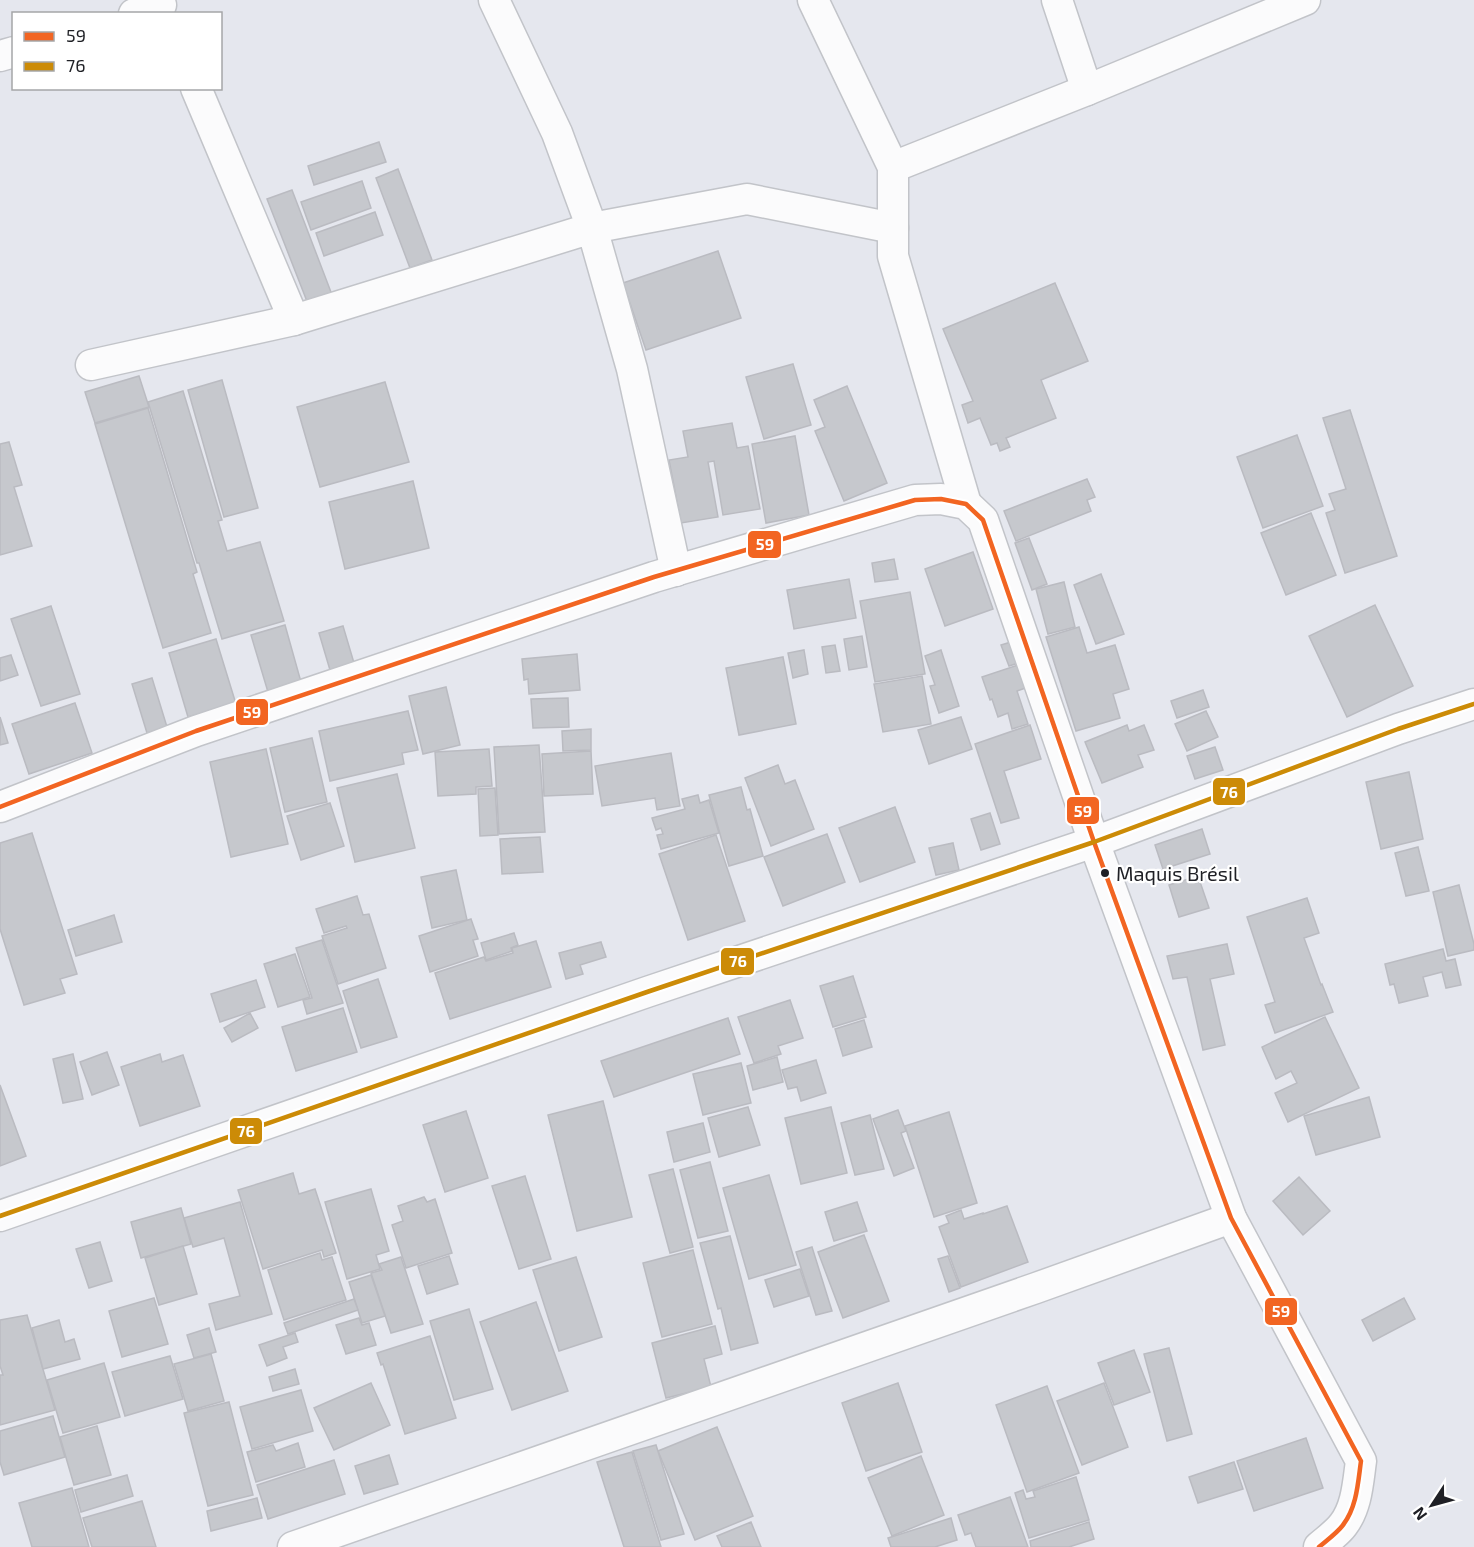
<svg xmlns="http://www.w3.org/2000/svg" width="1474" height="1547" viewBox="0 0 1474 1547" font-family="'Exo 2',sans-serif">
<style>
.building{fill:#c6c8cd;stroke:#babbc1;stroke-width:1.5}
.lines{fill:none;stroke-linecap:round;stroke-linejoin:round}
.street-casing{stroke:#c2c4c9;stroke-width:33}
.street{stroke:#fbfbfc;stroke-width:30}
.bus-1-casing{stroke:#fff;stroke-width:9}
.bus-2-casing{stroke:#fff;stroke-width:9}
.bus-1{stroke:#f26522;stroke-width:4.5}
.bus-2{stroke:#cc8b07;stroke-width:4.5}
.bus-dot{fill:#1f2025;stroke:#fff;stroke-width:2}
.labels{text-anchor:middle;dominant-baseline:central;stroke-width:4.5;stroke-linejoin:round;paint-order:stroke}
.bus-label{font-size:20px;fill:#1f2025;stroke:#fff;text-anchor:start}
.line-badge{stroke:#fff;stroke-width:2}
.badge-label{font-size:16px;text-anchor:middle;font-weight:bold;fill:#fff}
</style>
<rect width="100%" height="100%" fill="#e5e7ee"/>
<!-- building -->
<g class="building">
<polygon points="379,142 386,162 314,185 308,166"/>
<polygon points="398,169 432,260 410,268 376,178"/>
<polygon points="362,181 371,208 311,230 301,202"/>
<polygon points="292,190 334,300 310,309 267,199"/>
<polygon points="375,212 383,235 324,256 316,233"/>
<polygon points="718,251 741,318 646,350 623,283"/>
<polygon points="1055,283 1088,361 1041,380 1056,418 1006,438 1010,447 1000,451 997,443 991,445 980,418 968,423 962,405 973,401 943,329"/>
<polygon points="793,364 811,425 764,439 746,377"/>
<polygon points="139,376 149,407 95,423 85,392"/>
<polygon points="222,380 258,508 224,517 188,390"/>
<polygon points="385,382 409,462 320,487 297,407"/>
<polygon points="847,386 887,483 844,501 815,431 825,427 814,400"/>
<polygon points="183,391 222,520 218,521 227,551 260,542 284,621 222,639 199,563 197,563 148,402"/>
<polygon points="148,408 197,572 193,574 211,633 163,648 95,424"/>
<polygon points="1350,410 1397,556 1345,573 1326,513 1335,510 1329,494 1346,489 1323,418"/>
<polygon points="732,423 737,448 748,446 760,509 723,515 714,461 708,462 718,517 681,523 669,460 688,457 683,431"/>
<polygon points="1297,435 1323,506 1263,528 1237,457"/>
<polygon points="795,436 809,515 766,523 752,444"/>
<polygon points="9,442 22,485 14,487 32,546 0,555 0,444"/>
<polygon points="1087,479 1095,497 1087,500 1091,511 1016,541 1004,511"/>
<polygon points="413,481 429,548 345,569 329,502"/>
<polygon points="1311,513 1336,575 1286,595 1261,533"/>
<polygon points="1029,538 1047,584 1032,590 1015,543"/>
<polygon points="973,552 993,609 945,626 925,569"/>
<polygon points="894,559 898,579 875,582 872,563"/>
<polygon points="1101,574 1124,634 1096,644 1074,585"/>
<polygon points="849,579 856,618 794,629 787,590"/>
<polygon points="1064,582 1075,627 1048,634 1036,589"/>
<polygon points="910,592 925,674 875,682 860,601"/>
<polygon points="1375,605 1413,686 1347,717 1309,636"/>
<polygon points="51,606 80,694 41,706 11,619"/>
<polygon points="285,625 301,682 268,692 251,635"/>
<polygon points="343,626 354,663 330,670 319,633"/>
<polygon points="1079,627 1087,653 1115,645 1129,689 1113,694 1120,718 1076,731 1046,637"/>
<polygon points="862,636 867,667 849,670 844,639"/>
<polygon points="216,639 236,704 188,717 169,653"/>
<polygon points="1021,639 1028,660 1009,666 1001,645"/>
<polygon points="835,645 840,671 826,673 822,647"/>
<polygon points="804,650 808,674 793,678 788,653"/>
<polygon points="941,650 959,706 939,713 930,686 935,685 925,656"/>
<polygon points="577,654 580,690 529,694 528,679 524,680 522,659"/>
<polygon points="11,655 18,675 0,681 0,658"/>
<polygon points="783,657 796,724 739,735 726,668"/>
<polygon points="1027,662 1034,685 1017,691 1028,724 1012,729 1008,713 998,717 992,699 990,700 982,677"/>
<polygon points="922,676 931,724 883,732 874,684"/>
<polygon points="152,678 167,727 147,733 132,684"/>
<polygon points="446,687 460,745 423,754 409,696"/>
<polygon points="1203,690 1209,707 1177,718 1171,701"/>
<polygon points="568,698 569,727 533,728 531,699"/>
<polygon points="75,703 92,753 29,774 12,724"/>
<polygon points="408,711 418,750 402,753 404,764 330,781 319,731"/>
<polygon points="1206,711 1218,737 1187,751 1175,724"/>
<polygon points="0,717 8,743 0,745"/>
<polygon points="961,717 972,749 929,764 918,730"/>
<polygon points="1030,725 1041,759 1004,771 1019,818 1001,823 975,744"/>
<polygon points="1127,725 1129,731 1144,725 1154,750 1138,755 1143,767 1102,783 1085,742"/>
<polygon points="591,729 591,750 563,751 562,731"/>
<polygon points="312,738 327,802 285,812 270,748"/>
<polygon points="539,745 545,832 499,834 494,747"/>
<polygon points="1215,747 1223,770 1195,779 1187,756"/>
<polygon points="266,749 288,844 231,857 210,762"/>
<polygon points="489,749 492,786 476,787 476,794 438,796 435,752"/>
<polygon points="591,751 593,794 544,796 542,754"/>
<polygon points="671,753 680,806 657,810 655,798 602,806 595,766"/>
<polygon points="778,765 785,784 795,780 814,829 771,846 745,778"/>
<polygon points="1409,772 1423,839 1381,849 1366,782"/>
<polygon points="397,774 415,848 355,862 337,788"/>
<polygon points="741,787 747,810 750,809 763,856 729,866 709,795"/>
<polygon points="495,788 498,835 480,836 478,789"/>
<polygon points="698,795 700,803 709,800 719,833 661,849 657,835 663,834 661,828 656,830 652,818 685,809 682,799"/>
<polygon points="330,803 344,846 301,860 287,816"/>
<polygon points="895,807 915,862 860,882 839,828"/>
<polygon points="990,813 1000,844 981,850 971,819"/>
<polygon points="1202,829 1210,854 1163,869 1155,845"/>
<polygon points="32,833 77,974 60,979 65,993 24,1005 0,929 0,843"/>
<polygon points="827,834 845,882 783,906 764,857"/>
<polygon points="716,835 745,921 688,940 659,854"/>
<polygon points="540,837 543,872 502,874 500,839"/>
<polygon points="953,843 959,870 936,875 929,848"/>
<polygon points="1418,847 1429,891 1406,896 1395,853"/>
<polygon points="456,870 467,920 432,928 421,877"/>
<polygon points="1198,876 1209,908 1179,917 1169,885"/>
<polygon points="1459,885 1474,944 1474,950 1448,956 1433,892"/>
<polygon points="357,896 363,915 369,914 386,968 338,984 322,936 347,928 346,926 324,933 316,909"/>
<polygon points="1307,898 1319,933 1304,938 1321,985 1322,984 1333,1012 1275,1033 1265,1005 1275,1002 1247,917"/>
<polygon points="114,915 122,942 76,956 68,930"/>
<polygon points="471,919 478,939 473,940 478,956 430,972 419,936"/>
<polygon points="514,933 518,945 511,948 512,951 486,960 481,943"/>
<polygon points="322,940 343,1003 307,1014 303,1000 312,998 296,948"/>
<polygon points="536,941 551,987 450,1019 435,973 484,957 486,961 513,953 512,948"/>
<polygon points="601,942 606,957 580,965 583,974 566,979 559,953"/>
<polygon points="1227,944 1234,974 1210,979 1225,1045 1203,1050 1187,977 1173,979 1167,956"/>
<polygon points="1443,949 1446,961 1455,959 1461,985 1446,988 1442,972 1423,977 1428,996 1399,1003 1394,984 1390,985 1385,964"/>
<polygon points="295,954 310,997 278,1007 264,964"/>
<polygon points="853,976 866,1017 833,1027 820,986"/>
<polygon points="378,979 397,1037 361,1048 343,991"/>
<polygon points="256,980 265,1007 220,1022 211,994"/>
<polygon points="790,1000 803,1038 778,1046 781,1054 754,1063 738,1017"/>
<polygon points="343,1008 357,1052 296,1071 282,1027"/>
<polygon points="250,1013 258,1028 232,1042 224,1028"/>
<polygon points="1325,1017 1359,1088 1288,1122 1275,1093 1297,1083 1291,1071 1276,1079 1262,1047"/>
<polygon points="728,1018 740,1054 614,1097 601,1061"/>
<polygon points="864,1020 872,1047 843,1056 835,1029"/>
<polygon points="107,1052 119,1085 92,1095 80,1062"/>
<polygon points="73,1054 83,1099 63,1103 53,1059"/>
<polygon points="160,1054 162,1062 183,1055 200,1106 140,1126 121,1067"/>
<polygon points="777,1057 783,1082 753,1090 747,1066"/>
<polygon points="816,1060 826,1093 801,1101 797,1087 788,1089 782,1070"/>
<polygon points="741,1063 751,1103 703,1115 693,1074"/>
<polygon points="0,1085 26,1156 0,1166"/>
<polygon points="1369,1097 1380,1137 1316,1155 1304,1116"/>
<polygon points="603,1101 632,1217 577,1231 548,1115"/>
<polygon points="748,1107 760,1145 719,1157 708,1118"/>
<polygon points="831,1107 847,1173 801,1184 785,1118"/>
<polygon points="898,1110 906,1131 901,1133 914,1168 894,1176 873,1119"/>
<polygon points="466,1111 488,1178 445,1192 423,1125"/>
<polygon points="949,1112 977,1203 934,1217 905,1126"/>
<polygon points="870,1115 884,1169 855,1175 841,1123"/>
<polygon points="703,1123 710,1152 674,1162 667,1132"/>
<polygon points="710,1162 728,1231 698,1238 680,1170"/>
<polygon points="673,1169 693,1247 670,1253 649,1175"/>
<polygon points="293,1173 299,1194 315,1189 336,1253 324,1257 322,1250 263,1269 238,1190"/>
<polygon points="769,1175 796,1265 749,1279 723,1188"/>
<polygon points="525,1176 551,1259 519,1269 492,1186"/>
<polygon points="1299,1177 1330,1211 1303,1235 1273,1201"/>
<polygon points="371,1189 389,1251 376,1255 380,1269 347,1279 325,1202"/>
<polygon points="424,1197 427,1202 435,1199 452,1253 406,1268 392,1225 403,1221 398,1206"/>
<polygon points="240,1202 272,1314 216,1330 209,1304 240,1296 224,1238 193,1247 184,1218"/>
<polygon points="857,1202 867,1231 834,1241 825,1212"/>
<polygon points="1007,1206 1028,1262 961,1287 939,1227 949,1223 946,1216 961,1210 964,1219 983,1213 983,1214"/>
<polygon points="181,1208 191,1244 141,1258 131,1222"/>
<polygon points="864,1235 889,1301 843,1318 818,1252"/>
<polygon points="730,1236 758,1343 731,1350 721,1308 718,1309 700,1243"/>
<polygon points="100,1242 112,1281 89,1288 76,1249"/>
<polygon points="183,1246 197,1294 159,1305 145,1258"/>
<polygon points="812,1247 832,1311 816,1315 796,1252"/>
<polygon points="693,1250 712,1324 662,1337 643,1263"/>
<polygon points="320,1253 322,1260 332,1257 346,1300 284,1320 268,1270"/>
<polygon points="449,1256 458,1284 427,1294 418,1266"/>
<polygon points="948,1256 960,1288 949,1292 938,1259"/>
<polygon points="401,1257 423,1324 391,1333 371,1273 382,1270 379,1264"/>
<polygon points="576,1257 602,1337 559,1351 533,1270"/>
<polygon points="800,1269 809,1296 774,1307 765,1280"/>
<polygon points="371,1275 385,1316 362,1323 349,1282"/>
<polygon points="154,1298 168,1344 122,1357 109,1311"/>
<polygon points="1404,1298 1415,1319 1373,1341 1362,1320"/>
<polygon points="354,1299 358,1310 288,1334 284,1323"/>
<polygon points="536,1302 568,1391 512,1410 480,1322"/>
<polygon points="469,1309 493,1389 454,1400 430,1321"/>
<polygon points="27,1315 55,1410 0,1425 0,1375 3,1375 0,1366 0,1320"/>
<polygon points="359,1318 362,1325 369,1323 376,1345 346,1354 336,1325"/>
<polygon points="59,1320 65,1342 74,1339 80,1359 43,1369 32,1328"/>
<polygon points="715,1326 722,1354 704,1359 711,1387 666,1398 652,1343"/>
<polygon points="209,1328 216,1352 194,1358 187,1335"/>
<polygon points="295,1333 298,1342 283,1347 287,1358 267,1366 259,1345"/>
<polygon points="430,1336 456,1418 405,1434 383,1364 381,1365 377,1353"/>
<polygon points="1169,1348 1192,1434 1167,1441 1144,1354"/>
<polygon points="1134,1350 1150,1392 1114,1405 1098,1363"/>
<polygon points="211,1354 224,1401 188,1411 174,1364"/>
<polygon points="170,1356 183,1399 125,1416 112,1372"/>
<polygon points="104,1363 120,1417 63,1433 47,1380"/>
<polygon points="295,1369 299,1384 273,1391 269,1377"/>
<polygon points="371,1383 390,1425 334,1450 314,1408"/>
<polygon points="898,1383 922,1452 866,1471 842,1403"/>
<polygon points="1104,1383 1128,1447 1082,1465 1057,1401"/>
<polygon points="1047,1386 1079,1473 1027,1492 996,1405"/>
<polygon points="301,1390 313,1431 252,1449 240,1407"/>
<polygon points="229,1402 253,1495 208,1506 184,1413"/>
<polygon points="53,1416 65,1457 4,1475 0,1462 0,1431"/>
<polygon points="97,1426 111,1475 74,1485 60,1437"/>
<polygon points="717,1427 753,1516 695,1540 658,1451"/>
<polygon points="1306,1438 1323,1488 1254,1511 1237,1461"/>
<polygon points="298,1443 305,1467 256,1482 247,1452 273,1445 276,1451"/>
<polygon points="656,1445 684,1534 661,1540 633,1451"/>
<polygon points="632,1452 661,1547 624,1547 597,1462"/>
<polygon points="389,1455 398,1484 364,1494 355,1466"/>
<polygon points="921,1456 944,1515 892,1536 868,1478"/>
<polygon points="334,1460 345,1494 268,1519 257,1485"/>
<polygon points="1234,1462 1243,1489 1198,1503 1189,1477"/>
<polygon points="127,1475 133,1496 81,1512 75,1490"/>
<polygon points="1076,1477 1089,1520 1029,1538 1015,1493 1023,1490 1026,1499 1035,1497 1033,1491"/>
<polygon points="72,1488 89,1547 32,1547 19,1503"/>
<polygon points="1010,1497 1028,1547 976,1547 971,1533 965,1535 958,1515"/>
<polygon points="257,1498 262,1518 211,1531 207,1511"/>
<polygon points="142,1501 156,1547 92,1547 83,1518"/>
<polygon points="951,1518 957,1540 935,1547 891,1547 888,1538"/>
<polygon points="751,1522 761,1547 722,1547 717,1536"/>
<polygon points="1089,1522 1094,1539 1069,1547 1031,1547 1030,1541"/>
</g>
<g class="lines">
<defs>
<g id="street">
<polyline points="494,0 557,133 592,228 747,199 893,228"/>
<polyline points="813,0 893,167 893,256 966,504"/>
<polyline points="1057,0 1087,90"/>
<polyline points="134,14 161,5"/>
<polyline points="0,56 14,52"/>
<polyline points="196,88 294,320"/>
<polyline points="893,167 1087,90 1305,0"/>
<polyline points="91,365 294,320 592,228 632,369 676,571"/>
<path d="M0,807L196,731L654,577L915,500L941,499L966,504L983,520L1094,842L1231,1218L1361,1461C1358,1482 1357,1507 1343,1525C1337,1533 1327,1540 1319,1547"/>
<polyline points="0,1216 647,992 1094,842 1398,729 1474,704"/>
<polyline points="293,1547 1036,1288 1231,1218"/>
</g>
</defs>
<!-- street casing -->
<use href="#street" class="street-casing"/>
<!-- street -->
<use href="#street" class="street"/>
<defs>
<path id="bus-1" d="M0,807L196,731L654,577L915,500L941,499L966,504L983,520L1094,842L1231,1218L1361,1461C1358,1482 1357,1507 1343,1525C1337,1533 1327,1540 1319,1547"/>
<polyline id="bus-2" points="0,1216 647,992 1094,842 1398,729 1474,704"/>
</defs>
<!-- bus-1 casing -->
<use href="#bus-1" class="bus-1-casing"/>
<!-- bus-2 casing -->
<use href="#bus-2" class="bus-2-casing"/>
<!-- bus-1 -->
<use href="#bus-1" class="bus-1"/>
<!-- bus-2 -->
<use href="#bus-2" class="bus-2"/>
</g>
<!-- markers -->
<circle class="bus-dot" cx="1105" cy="873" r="5"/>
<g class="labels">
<!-- bus labels -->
<g class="bus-label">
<text x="1116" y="873">Maquis Brésil</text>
</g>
</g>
<g class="line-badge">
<rect x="747" y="530" width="35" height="29" rx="6" fill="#f26522"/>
<rect x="235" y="698" width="34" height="28" rx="6" fill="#f26522"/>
<rect x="1212" y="777" width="34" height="29" rx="6" fill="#cc8b07"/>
<rect x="1066" y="796" width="34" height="29" rx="6" fill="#f26522"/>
<rect x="720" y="947" width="35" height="29" rx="6" fill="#cc8b07"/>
<rect x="229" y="1117" width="34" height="28" rx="6" fill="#cc8b07"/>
<rect x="1264" y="1297" width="34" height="29" rx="6" fill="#f26522"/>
</g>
<g class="badge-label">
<text x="765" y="550">59</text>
<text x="252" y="718">59</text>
<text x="1229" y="798">76</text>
<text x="1083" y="817">59</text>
<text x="738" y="967">76</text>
<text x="246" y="1137">76</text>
<text x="1281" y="1317">59</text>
</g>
<!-- legend -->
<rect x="12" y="12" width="210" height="78" fill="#ffffff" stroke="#a5a6a8" stroke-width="1.5"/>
<rect x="24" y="32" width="30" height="9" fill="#f26522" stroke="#a5a6a8" stroke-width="1.5"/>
<text x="66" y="42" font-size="18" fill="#1f2025">59</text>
<rect x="24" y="62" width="30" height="9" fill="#cc8b07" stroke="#a5a6a8" stroke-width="1.5"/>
<text x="66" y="72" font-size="18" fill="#1f2025">76</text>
<!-- north arrow -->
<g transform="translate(1432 1505) rotate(234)" stroke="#ffffff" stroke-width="4.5" paint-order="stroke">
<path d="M0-4.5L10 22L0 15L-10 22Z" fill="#1f2025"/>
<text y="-9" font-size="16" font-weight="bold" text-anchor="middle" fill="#1f2025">N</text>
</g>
</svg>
